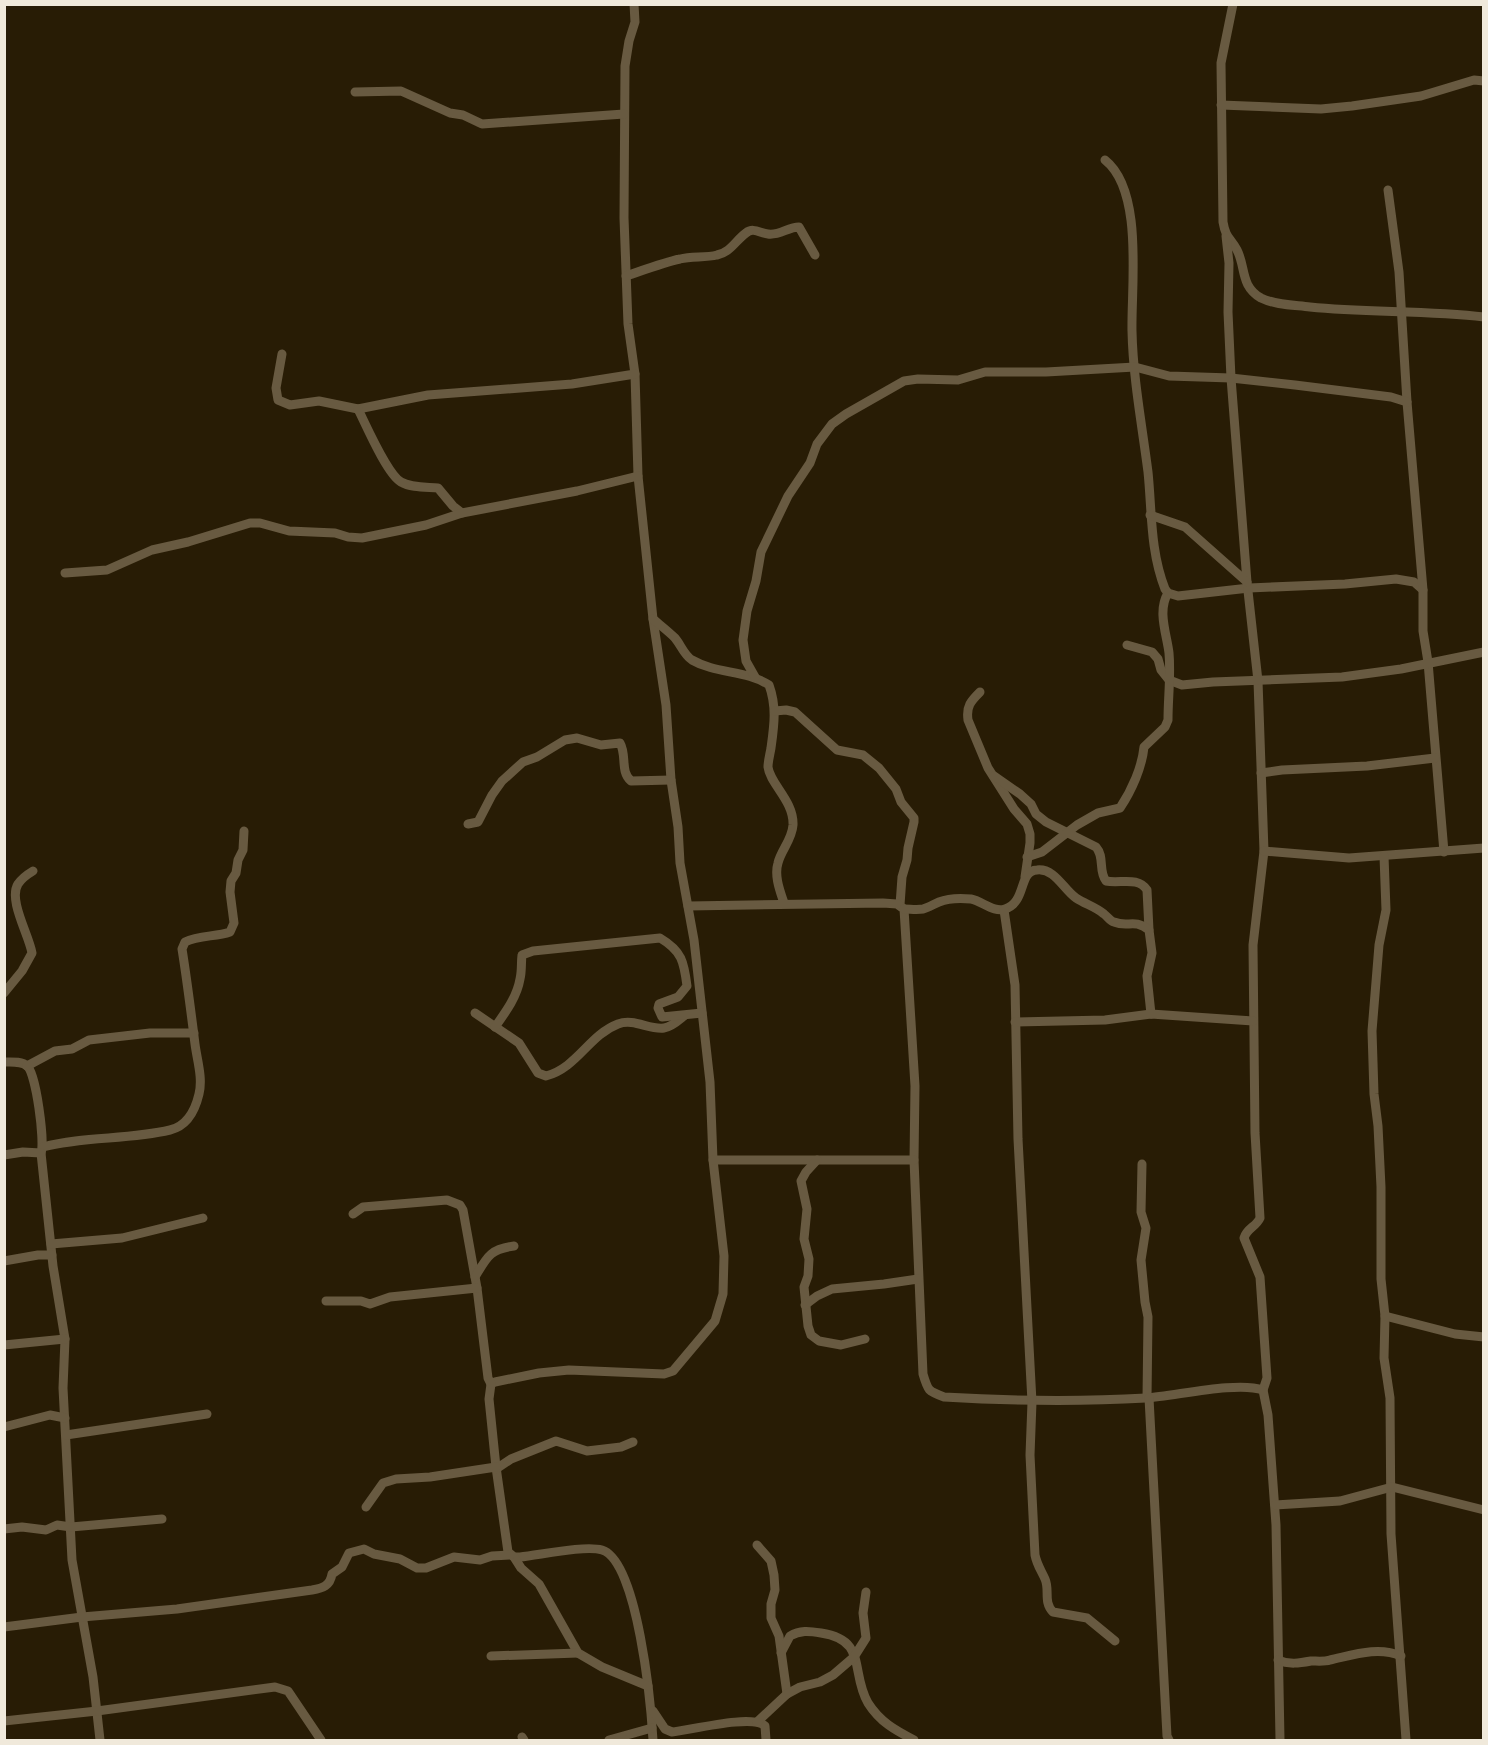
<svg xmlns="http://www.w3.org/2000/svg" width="1488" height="1745" viewBox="0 0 1488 1745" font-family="Spectral,serif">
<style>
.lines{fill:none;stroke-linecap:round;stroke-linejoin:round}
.minor{stroke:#685a41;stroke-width:9}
</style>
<rect width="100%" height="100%" fill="#281c05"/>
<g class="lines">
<!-- minor -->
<g class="minor">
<path d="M634,4L635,22L629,41L625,66L624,218L628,324L635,374L638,476L653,619L666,705L671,780L678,827L680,863L694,940L710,1082L713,1160L724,1256L723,1294L715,1321L673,1371L664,1374L569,1370L539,1373L495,1382L491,1384L489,1399L496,1467L508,1552L514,1557H520C540,1555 585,1545 602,1550C638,1561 651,1706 653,1740"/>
<path d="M1233,4L1221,63L1223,222C1226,239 1230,237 1237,250C1246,267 1240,286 1261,298C1275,305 1294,305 1310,307C1367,313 1426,310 1484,317"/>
<polyline points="355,92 401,91 450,113 463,115 482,124 624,114"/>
<polyline points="1221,105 1321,109 1352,106 1421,96 1474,80 1484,81"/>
<path d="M1105,160C1144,191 1131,286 1132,331C1133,378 1142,425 1148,472C1152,511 1150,551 1165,589L1168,593L1178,596L1249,588L1345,584L1396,579L1414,582L1423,590"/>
<polyline points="1388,190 1399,272 1407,402 1423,590 1423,631 1428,662 1444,852"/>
<path d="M1226,236L1229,263L1228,312L1231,378L1247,582L1258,681L1264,851L1253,945L1255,1133L1260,1218C1256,1227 1247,1228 1244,1238L1260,1277L1267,1378L1263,1390"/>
<path d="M626,276C644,270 662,263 680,259C692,256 705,258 717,255C731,252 735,241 746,233C753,227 760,233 768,234C779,236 788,227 799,227L815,255"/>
<polyline points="282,354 276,388 278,400 290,405 319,401 358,409 428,395 572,384 635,374"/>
<path d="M358,409C366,425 387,474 401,482C411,488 426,487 438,488L453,506L462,513"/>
<polyline points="1150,515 1185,527 1247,582"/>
<polyline points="65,573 107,570 152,550 188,542 250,523 260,523 289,531 335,533 348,537 362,538 426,525 462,513 577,491 638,476"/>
<path d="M653,619C660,625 668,631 675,638C681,645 684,655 692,660C716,674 746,670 769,685C777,707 774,726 771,748C770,754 768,761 768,767C770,784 794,801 793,825C792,840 781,850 778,863C774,876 780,891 784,903"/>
<polyline points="1127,645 1152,652 1158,659 1161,670 1169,680 1182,685 1213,682 1342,677 1401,669 1484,652"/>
<polyline points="755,677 746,661 743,640 747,611 756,581 761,552 788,496 810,463 817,444 832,424 846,414 904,381 918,379 958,380 985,372 1046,372 1135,367 1169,376 1231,378 1295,385 1391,397 1407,402"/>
<path d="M980,692C971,701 966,706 968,720L988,768L1014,809L1027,824L1030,834V843L1025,877"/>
<polyline points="775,711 786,710 795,712 837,750 863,755 879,768 896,789 901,802 914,818 914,822 908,848 907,860 902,877 900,905"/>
<polyline points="1261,773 1282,770 1367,766 1435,758"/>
<path d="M994,776L1020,794L1031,804L1036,814L1046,822L1096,847C1105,857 1098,871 1106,881C1120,884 1138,876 1147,890L1149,930"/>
<path d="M468,824L478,822L492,795L502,781L523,762L537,757L565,740L577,738L601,745L620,743C627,755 620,772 631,781L671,780"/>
<polyline points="1264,851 1349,858 1484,848"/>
<polyline points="1384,856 1386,910 1379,945 1372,1031 1374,1094 1378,1126 1381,1187 1381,1279 1385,1316 1384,1358 1390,1398 1391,1534 1406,1740"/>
<path d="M1027,857L1042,852L1077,825L1098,813L1120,808C1132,790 1142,767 1144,747L1165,727L1168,720C1168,698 1171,675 1169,653C1167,635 1157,611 1168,593"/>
<path d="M688,906L883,903L897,904L904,909L915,1086L914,1160L923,1374C928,1391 928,1391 944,1397C1012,1401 1077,1402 1146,1398C1176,1396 1237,1381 1263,1390L1268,1415L1276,1525L1280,1740"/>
<path d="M904,909C910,909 917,910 923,909C928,908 934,904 939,902C949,898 961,898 971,899C982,901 994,913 1005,909C1027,902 1018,871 1037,870C1055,868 1063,889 1076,898C1085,904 1096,907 1104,914C1108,917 1110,921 1114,922C1129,928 1133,918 1149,930L1152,953L1147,976L1151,1014"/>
<path d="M1004,910L1015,985L1018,1139L1032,1402L1030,1455L1035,1555C1037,1565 1041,1570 1045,1579C1050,1590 1043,1602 1053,1612L1087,1618L1115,1641"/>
<path d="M4,993L22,971L32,953C29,935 8,900 18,884C22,878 28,874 33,871"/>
<path d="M475,1013L519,1043L538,1073L546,1076C577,1068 589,1035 618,1024C634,1018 649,1030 664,1028C672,1027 679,1020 684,1016"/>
<polyline points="1015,1022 1105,1020 1151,1014 1253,1021"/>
<path d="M495,1027C505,1013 517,997 520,979C522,971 521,963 522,955L533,951L660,938C682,951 684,962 687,986L678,997L659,1004L658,1008L662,1017L702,1013"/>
<path d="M4,1062C11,1062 22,1061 27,1066C36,1072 45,1142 41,1153L53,1266L65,1339L63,1388L72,1560L93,1677L100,1740"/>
<polyline points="27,1066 55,1051 72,1049 89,1040 150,1033 194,1033"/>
<path d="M43,1147C84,1136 128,1140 170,1130C187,1126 195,1111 199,1094C203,1078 197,1060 195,1044C191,1012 187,980 182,949L185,942C199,935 216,937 230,932L234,923L230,892L231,881L236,873L238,860L243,850L244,831"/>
<polyline points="4,1155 23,1152 41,1153"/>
<polyline points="713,1160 914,1160"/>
<polyline points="817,1160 806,1172 801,1181 807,1209 804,1239 809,1259 808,1276 804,1287 808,1326 811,1335 819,1341 841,1345 865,1339"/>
<polyline points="1142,1164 1141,1212 1146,1228 1141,1260 1145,1302 1148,1317 1147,1398"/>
<polyline points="353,1214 363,1207 447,1200 460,1205 463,1210 477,1288 488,1378 491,1384"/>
<polyline points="51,1244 122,1238 203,1218"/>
<polyline points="4,1261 38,1255 52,1255"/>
<path d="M475,1277C487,1257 490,1249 514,1246"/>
<polyline points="326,1301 361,1301 370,1304 390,1297 477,1288"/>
<polyline points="805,1305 817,1296 832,1289 884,1284 918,1279"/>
<polyline points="1385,1316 1455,1334 1484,1337"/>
<polyline points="4,1345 65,1339"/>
<polyline points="1149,1398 1167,1736 1169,1740"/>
<polyline points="4,1427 50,1415 65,1418"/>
<polyline points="66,1435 207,1414"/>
<polyline points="496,1469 511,1459 556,1441 587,1451 621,1447 633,1442"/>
<polyline points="1275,1505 1340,1501 1392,1487 1484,1510"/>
<polyline points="366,1507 383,1483 396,1479 430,1477 496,1467"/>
<polyline points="4,1529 22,1527 46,1530 57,1525 71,1527 162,1519"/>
<polyline points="757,1545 771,1561 774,1575 775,1590 771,1604 771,1618 779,1636 787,1694"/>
<polyline points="514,1557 521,1568 539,1584 578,1653 602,1667 648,1686"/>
<path d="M4,1627L82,1617L177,1609L312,1590C323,1588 330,1586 332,1574L342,1567L349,1553L364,1549L374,1554L400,1559L417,1568H426L454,1557L480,1560L492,1556L510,1555"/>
<path d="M781,1653L790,1636C800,1630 809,1631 821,1633C868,1640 850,1672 868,1703C880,1722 895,1730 914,1740"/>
<polyline points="491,1656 578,1653"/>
<path d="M1278,1660C1289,1665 1300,1663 1311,1661C1317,1661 1324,1662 1330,1660C1353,1655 1378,1646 1401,1656"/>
<path d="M653,1711L665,1729L672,1732C691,1730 753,1714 765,1726L766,1740"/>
<polyline points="4,1721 97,1711 275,1687 288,1691 321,1740"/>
<polyline points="757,1722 787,1694 800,1687 820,1682 833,1675 854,1657 866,1638 863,1613 866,1592"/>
<polyline points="522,1737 524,1740"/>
<polyline points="609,1740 652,1728"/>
</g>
</g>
<!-- border -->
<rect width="1488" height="1745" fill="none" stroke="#f0e9db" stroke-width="12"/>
</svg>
